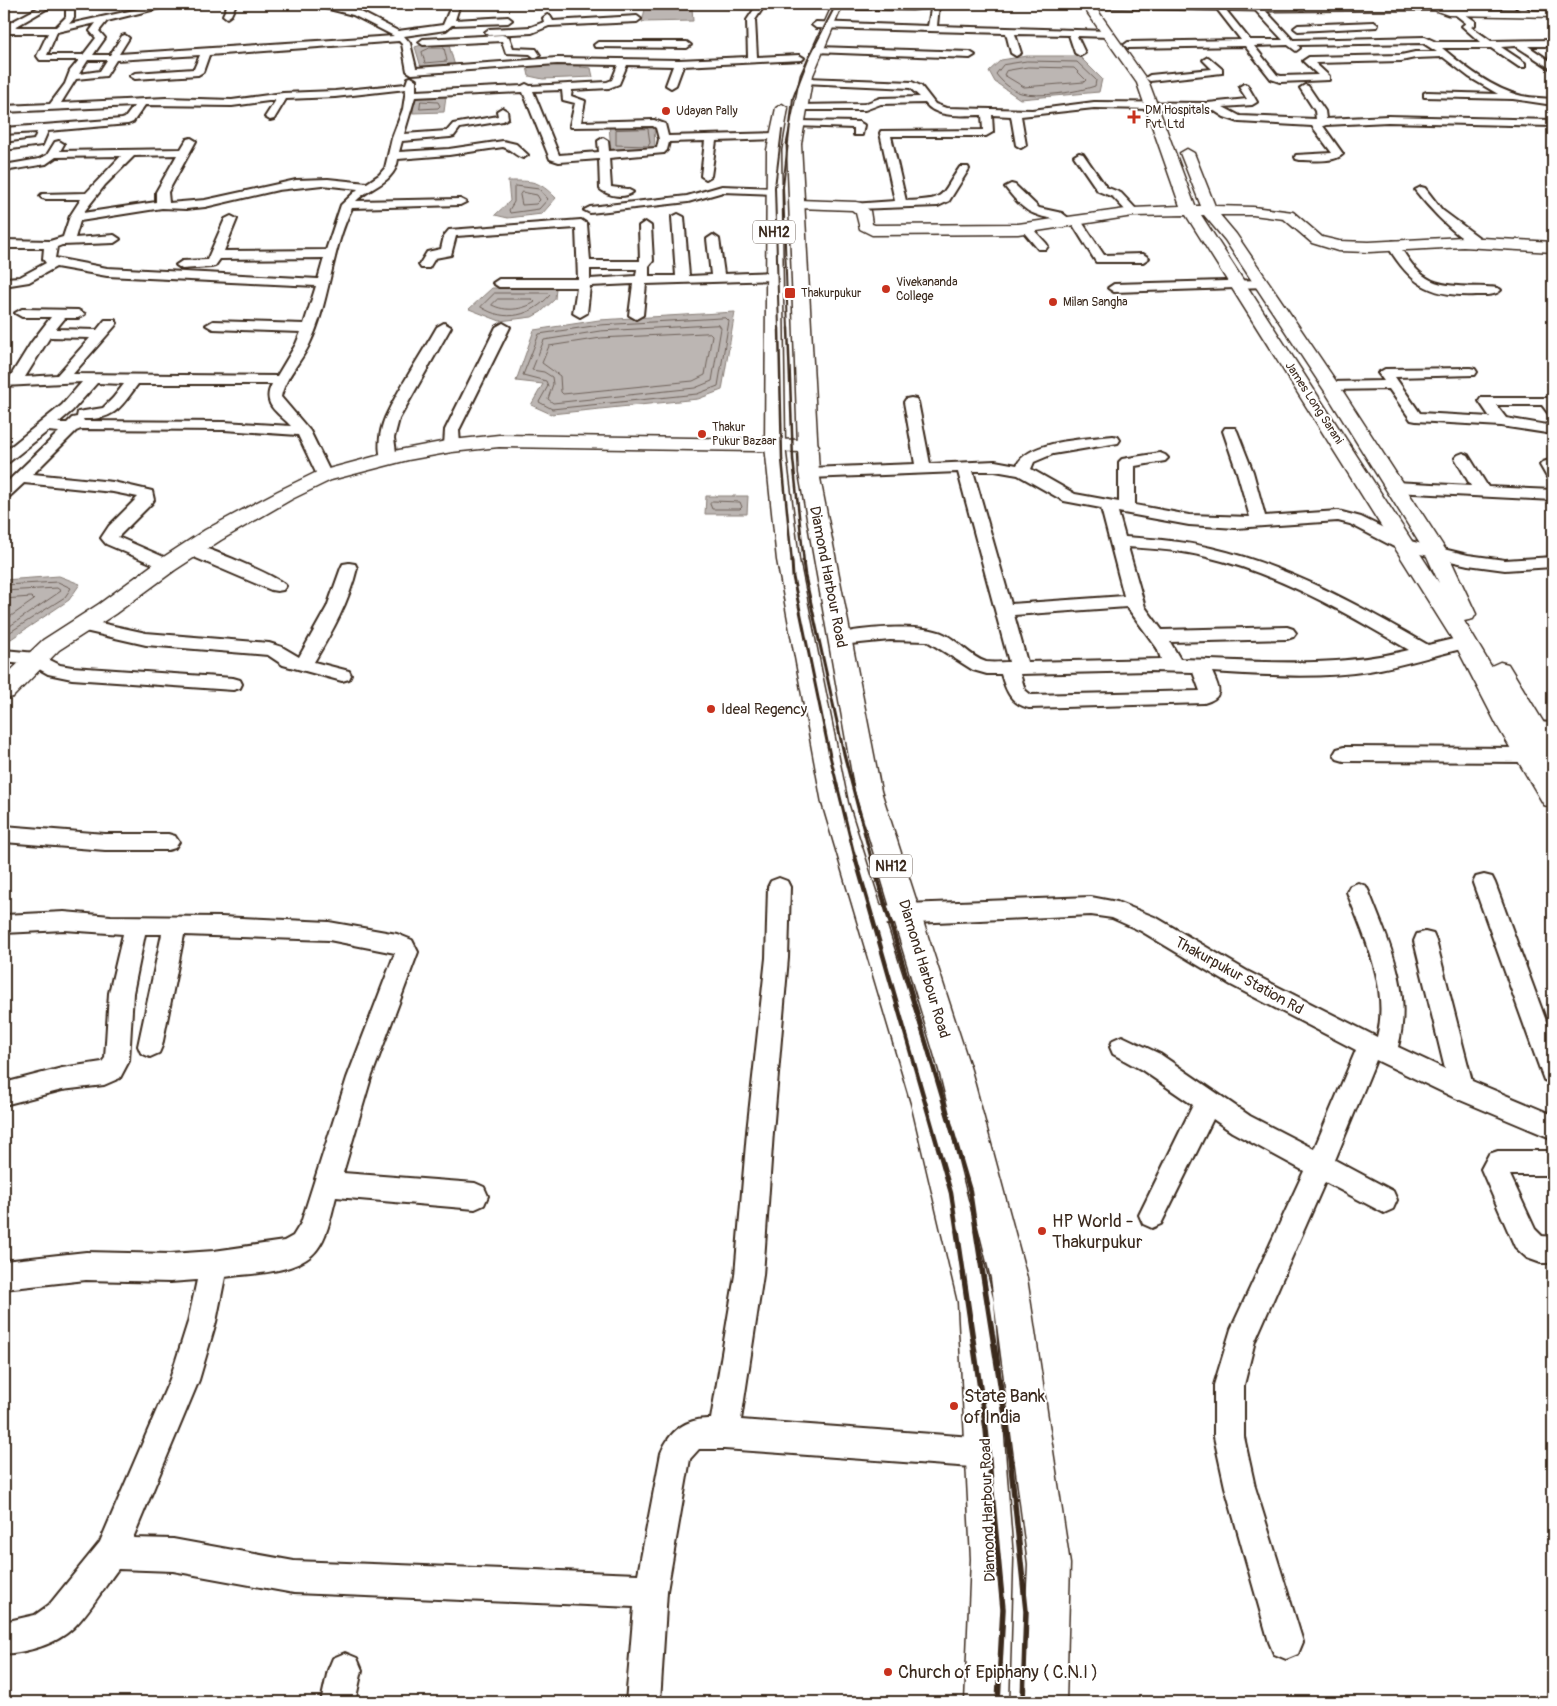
<svg xmlns="http://www.w3.org/2000/svg" width="1557" height="1706" viewBox="0 0 1557 1706" font-family="Pangolin,sans-serif">
<style>
.water{fill:#bcb6b3;stroke:#887e77}
.lines{fill:none;stroke-linecap:round;stroke-linejoin:round}
.shore{stroke:#6f625a;stroke-width:1}
.street-casing{stroke:#3b2a1e;stroke-width:4}
.secondary-casing{stroke:#3b2a1e;stroke-width:3}
.highway-casing{stroke:#3b2a1e;stroke-width:3}
.street{fill:#fff;fill-rule:evenodd}
.secondary{fill:#fff;fill-rule:evenodd}
.highway{fill:#fff;fill-rule:evenodd}
.rail-far4{stroke:#3b2a1e;stroke-width:2}
.rail-far3{stroke:#3b2a1e;stroke-width:2.5}
.rail-far2{stroke:#3b2a1e;stroke-width:3}
.rail-far1{stroke:#3b2a1e;stroke-width:4.5}
.rail{stroke:#3b2a1e;stroke-width:5.5}
.poi-dot{fill:#c8321e;stroke:#fff;stroke-width:2}
.labels{text-anchor:middle;dominant-baseline:central;stroke-width:4;stroke-linejoin:round;paint-order:stroke}
.far-poi-label{font-size:12px;fill:#3b2a1e;stroke:#fff;text-anchor:start}
.far-street-label{font-size:12px;fill:#3b2a1e;stroke:#fff}
.shield{fill:#fff;stroke:#766a62;stroke-width:1}
.shield-label{font-size:14px;font-weight:bold;fill:#3b2a1e}
.street-label{font-size:15px;fill:#3b2a1e;stroke:#fff}
.poi-label{font-size:15px;fill:#3b2a1e;stroke:#fff;text-anchor:start}
.near-poi-label{font-size:18px;fill:#3b2a1e;stroke:#fff;text-anchor:start}
</style>
<rect width="100%" height="100%" fill="#fff"/>
<filter id="ink" filterUnits="userSpaceOnUse"><feTurbulence type="fractalNoise" baseFrequency=".02" numOctaves="2"/><feDisplacementMap in="SourceGraphic" scale="10" xChannelSelector="R" yChannelSelector="G"/><feConvolveMatrix kernelMatrix="1 2 1 2 8 2 1 2 1" color-interpolation-filters="sRGB"/></filter>
<g filter="url(#ink)">
<!-- water -->
<g class="water">
<polygon points="94,4 138,4 126,11 87,9"/>
<polygon points="660,7 692,7 693,21 642,22 645,9 657,9"/>
<polygon points="448,42 455,66 421,67 415,47 428,43"/>
<polygon points="1027,56 1079,56 1102,79 1099,92 1020,99 995,82 989,71 1001,60"/>
<polygon points="580,64 580,67 591,68 593,77 543,79 529,76 527,67 539,65"/>
<polygon points="415,95 446,97 444,112 413,113"/>
<polygon points="654,124 655,150 611,152 609,125"/>
<path d="M508,181C533,181 538,180 556,198L542,214L508,218L495,215L510,201Z"/>
<polygon points="492,288 556,288 555,299 541,312 532,317 500,321 469,309"/>
<polygon points="735,312 722,390 698,399 551,414 531,405 543,384 516,381 534,330 599,320"/>
<polygon points="706,496 748,496 747,514 705,514"/>
<polygon points="59,576 80,584 69,600 8,641 4,641 4,580"/>
</g>
<g class="lines">
<!-- shore -->
<g class="shore">
<polygon points="430,48 444,48 447,61 425,63 422,52"/>
<path d="M1027,61L1077,62L1096,80L1095,86C1078,92 1038,98 1021,93C1011,90 1002,82 996,74L1003,65Z"/>
<polygon points="1028,67 1074,68 1086,80 1084,82 1024,87 1004,75 1006,71"/>
<polygon points="421,101 438,102 440,106 438,108 420,109"/>
<polygon points="648,129 650,143 648,146 616,145 616,130"/>
<polygon points="516,186 539,189 548,199 539,209 510,213 509,210 514,202 514,188"/>
<polygon points="522,192 537,195 540,200 536,204 522,205 520,195"/>
<path d="M495,293H548L550,295C532,316 505,323 481,307Z"/>
<path d="M498,299H532L535,302C523,310 505,312 492,305Z"/>
<polygon points="726,318 729,321 718,386 697,394 552,409 539,402 548,386 546,381 523,375 539,334 600,325"/>
<polygon points="719,325 721,328 712,381 695,388 553,403 548,399 553,384 552,377 544,372 532,370 544,340 600,331"/>
<polygon points="710,333 712,335 705,375 693,381 563,394 561,392 560,376 542,363 549,346 601,338"/>
<polygon points="713,501 740,502 742,507 740,509 712,509 710,504"/>
<polyline points="4,585 58,582 71,588 65,597 4,636"/>
<polyline points="4,591 57,588 61,591 4,630"/>
<polyline points="4,599 31,597 34,600 4,621"/>
</g>
<defs>
<g id="street">
<path d="M45,4H55L15,27H56L66,17V10L71,4H79L74,10V18L69,24L162,4H176L107,21L99,31L105,38L93,55H110L122,36L125,35L129,38L119,54L394,36L353,15L317,6L316,4H329L359,11L398,31L443,25L452,4H460L455,20L508,17L512,20L508,23L452,25L446,30L404,36L410,43L416,68L557,58L679,60L748,57L747,20L755,8L720,6L716,4L831,5L827,8H763L755,20L757,57L799,55L804,58L802,60L683,66L676,85L671,88L666,85L673,66L627,65L619,84L609,88L572,90L571,96L585,101L581,122L654,120L665,124L668,136L777,133L782,136L777,139L716,141L711,176L706,179L701,176L705,141L669,142L667,150L664,153L609,158L611,187L627,189L633,192C625,199 608,196 600,189L599,159L559,162L550,159L523,92L415,97L404,134L447,131L453,124L498,116L497,111L502,108L507,111L508,118L503,121L460,128L454,136L450,137L402,141L399,152L449,149L503,141L516,144L528,155L523,158C515,156 511,149 503,147L449,155L398,159C395,183 371,186 356,201L460,199L466,202L460,205L352,208C331,250 330,301 310,343C302,361 285,377 281,397L310,431L332,476L329,479H319L298,435L224,430L81,429L76,431L33,474L113,482L152,491L154,500L152,503L118,537L173,561L175,565L173,569L167,570L106,544L101,538L109,526L138,497L113,492L24,483L10,496L4,498V485L59,432L48,431L9,462L4,464V452L62,405L82,382L4,386V378L10,377L31,343L51,317H22L15,313L22,309L78,310L85,314L78,318H65L56,329L97,330L105,320H115L117,323L115,326L73,374L277,376L296,344L301,332L213,329L206,325L213,321L304,324L316,286L107,276L56,267L29,282L4,286V278L20,277L46,263L43,259L44,248H4V240L50,241L63,237L70,216L81,199H46L42,198L40,196L42,194L86,193L121,156L56,157L46,164L4,171V165L39,159L47,155L55,142L59,141L64,144L60,151L181,149L187,139L191,138L196,141L168,192L169,203L205,200L296,180L328,179L367,183L379,175L385,168L392,138L403,109L406,89L335,97L286,99L274,119L270,120L265,117L276,100L232,106L145,105L133,122L128,124L48,131L42,145L4,150V144L34,140L37,132L4,134V128L122,119L125,118L134,106L4,112V106L50,104L65,84L70,71L79,60H40L37,56L48,33H4V26ZM96,23L90,31L96,38L83,55H47L57,32ZM399,41L402,44L407,71L412,74L557,64L618,65L612,80L607,82L530,86L526,84L522,86L416,91V80L411,77L408,78L406,84L335,91L283,93L232,100L166,98L61,103L76,79L106,76L116,60L200,55L194,69L135,73L130,76L135,79L198,75L203,72L209,55ZM88,60H107L100,71L79,74ZM562,90L563,100L575,103L570,125L571,127L653,126L656,128L659,139L657,148L609,151L608,141L603,138L598,141L599,152L559,155L533,91ZM177,155L156,192V202L83,213L105,185L134,156ZM322,185L358,189L341,205L326,250L224,251L237,219L231,216L225,219L207,260L182,261L176,265L182,269L211,267L215,266L220,259L324,258L318,279L107,268L55,258L57,247L62,245L114,243L120,239L114,235L75,238L80,221L162,208L186,209L205,207L278,190ZM50,337L90,338L57,375L25,377ZM97,383L124,384L113,398L103,408L78,412L77,417L72,418L67,423H58L72,411ZM138,384H272C261,405 278,412 291,426L224,422L84,421L83,419C115,420 121,407 138,384Z"/>
<polygon points="228,4 236,4 231,15 227,18 223,15"/>
<polygon points="608,4 658,4 654,6 612,6"/>
<polygon points="932,4 939,5 937,26 1109,31 1113,34 1109,37 1077,36 1085,53 1080,56 1075,53 1069,35 1015,34 1021,53 1016,56 1011,53 1006,33 816,28 812,25 816,22 928,26"/>
<path d="M1213,4H1221L1250,40H1283L1255,10V6H1261L1293,40L1425,37L1436,42H1480L1462,26L1466,23L1452,12L1459,10L1475,21V25L1471,27L1491,41L1553,40V46H1528L1553,63V70L1516,46L1501,47L1525,63V67H1519L1491,48H1442C1465,67 1492,89 1522,96C1532,98 1543,98 1553,99V105L1513,99L1424,97V93L1427,92L1498,94L1469,77L1443,57L1415,58L1401,61L1315,63L1329,76V80L1280,82L1271,79L1245,46L1128,48L1124,45L1128,42L1241,40ZM1423,43L1437,52H1415L1401,55L1309,57L1303,61L1318,75L1281,76L1277,75L1254,46L1288,45L1296,51L1300,48L1298,45Z"/>
<polygon points="1513,4 1522,4 1532,13 1525,15"/>
<polygon points="547,15 550,16 553,21 637,16 641,19 637,22 549,26 532,33 489,35 485,32 489,29 531,27 544,22 543,18"/>
<polygon points="1374,22 1378,25 1377,27 1298,31 1294,28 1298,25"/>
<polygon points="502,35 509,37 513,48 536,49 540,55 535,58 530,54 506,53 502,41 423,45 419,42 423,39"/>
<polygon points="598,42 687,42 691,45 687,48 595,47 594,45"/>
<polygon points="818,47 970,52 975,55 970,58 815,52 813,50"/>
<polygon points="1208,57 1222,69 1222,73 1150,81 1145,78 1150,75 1212,69 1203,60"/>
<path d="M806,78L912,82L921,86L935,104L946,108L1032,110L1094,102L1208,103L1247,99L1239,87L1244,84L1247,85L1257,102L1252,105L1223,107L1240,116L1316,119L1315,111L1300,88L1305,85L1308,86L1325,111L1326,119L1388,116L1553,120V126L1388,122L1326,125L1323,126L1343,154C1334,163 1313,160 1300,160L1296,159L1295,157L1296,155L1332,153L1312,126L1239,122L1224,117L1213,110L1094,108L1021,116L1026,145L1021,148L1016,145L1011,116L992,115L993,132L986,136H891L906,201C947,199 938,199 960,167H968L969,169L949,201L938,206L856,209L850,206L852,204L895,201L880,133L881,131L983,130L982,115C964,115 937,119 925,103L881,104L865,110H801L796,107L798,105L864,104L880,98L920,97L910,88L803,83V79Z"/>
<polygon points="798,121 859,122 864,125 862,135 854,135 854,128 794,126 793,124"/>
<polygon points="1079,153 1083,154 1106,187 1121,193 1137,210 1139,212 1137,214 1129,214 1113,197 1098,191 1074,156"/>
<path d="M1011,184L1015,185L1039,208L1062,213L1071,220L1076,218L1080,219L1104,255L1143,254L1149,258L1143,262H1096L1073,225H1064C1054,217 1046,219 1035,214C1023,210 1013,197 1005,187Z"/>
<polygon points="722,186 774,188 780,191 774,194 723,192 688,202 590,213 584,210 590,207 687,196"/>
<path d="M1421,187L1425,188L1442,210L1481,239L1483,242L1481,245C1465,249 1425,203 1415,190Z"/>
<path d="M678,214L684,217L689,276L711,275L707,239L713,235L719,239L724,274L775,272L781,276L775,280L646,284L643,315L636,319L629,315L633,284L590,286L587,313L580,317L573,313L577,287H499L493,283L499,279H578L576,228L456,236L451,255L435,258L429,268H421L419,265L427,252L441,249L444,236L449,230L581,220L587,224L590,261H640L639,226L645,222L651,226L653,261L649,266V276H676L672,217ZM590,269H637L636,276L590,279Z"/>
<polygon points="1026,224 1030,226 1046,243 1048,246 1046,249 1038,249 1022,230 1020,228 1022,226"/>
<path d="M1393,241L1397,242C1406,256 1413,269 1427,278C1447,292 1495,283 1501,290C1496,296 1483,295 1476,295C1430,297 1410,284 1387,245Z"/>
<polygon points="1262,280 1266,281 1268,284 1266,287 1114,292 1108,288 1114,284"/>
<path d="M444,323L451,327L399,419L394,438L397,460L394,463H384C376,452 380,430 385,418C399,387 420,357 437,327Z"/>
<polygon points="503,323 510,327 459,430 460,446 457,449 447,449 444,446 445,430 496,327"/>
<polygon points="1470,368 1475,369 1477,372 1475,375 1395,377 1420,413 1490,417 1479,401 1481,398 1551,398 1553,401 1553,414 1548,413 1542,405 1496,405 1506,418 1553,426 1553,434 1501,426 1416,421 1411,420 1389,389 1330,390 1325,389 1323,386 1325,383 1330,382 1384,381 1378,373 1385,369"/>
<path d="M911,398L916,399L918,402L930,464L995,461L1017,465C1029,440 1088,439 1113,436L1118,437L1120,440L1118,443L1053,454L1034,462L1031,469L1075,494L1119,502V462L1122,459L1160,453L1165,455L1168,458L1165,461L1135,466V505L1189,515L1250,517L1237,472L1223,431L1225,428H1235L1237,431L1253,472L1265,516L1338,511L1361,517L1410,541L1468,555L1505,560L1553,557V567L1505,570L1468,565L1398,549L1350,524L1338,521L1236,528L1189,525L1118,512L1125,537C1154,539 1183,541 1211,548C1289,566 1360,606 1428,645L1466,636L1472,638L1475,642L1472,646L1466,648C1434,655 1402,666 1369,671C1317,679 1264,675 1212,672C1219,688 1225,697 1204,703L1029,708C1011,704 1006,691 1001,674H987L973,670L927,641L890,640L840,645L834,643L831,639L834,635C859,628 920,623 944,634C959,641 970,657 986,662C993,663 1002,662 1009,662L958,472L809,478L804,476L801,473L804,470L809,468L915,464L904,402L906,399ZM973,471H995L1018,475L1064,501L1101,508L1124,596L1011,604ZM1128,547C1154,549 1181,550 1207,557C1279,574 1346,613 1409,650C1333,669 1257,661 1180,659L1170,642L1287,639L1293,637L1296,633L1293,629L1287,627L1162,630L1145,607ZM1127,607L1157,648L1161,659L1027,662L1014,615ZM1150,671L1193,672L1200,691L1031,695L1025,690L1020,674Z"/>
<polygon points="1463,453 1468,455 1488,487 1553,490 1553,500 1394,492 1388,490 1386,487 1388,484 1394,482 1471,486 1455,458 1458,455"/>
<polygon points="1553,459 1553,481 1548,479 1540,465 1543,462"/>
<path d="M192,544C206,547 280,577 286,586L283,590L277,591L271,590L196,558L186,553L184,549L186,545Z"/>
<path d="M349,563L355,564L357,568C349,602 332,632 314,662L349,671L351,675L349,679L342,681L283,665L268,655L146,645L76,629L73,625L76,621L82,619L146,633L269,643L282,647L299,657L327,607L341,568L343,564Z"/>
<polygon points="4,650 36,653 60,665 72,667 233,678 240,680 242,684 240,688 233,690 72,679 48,674 32,665 4,662"/>
<polygon points="1536,722 1553,723 1553,737 1529,734 1526,729 1529,724"/>
<polygon points="1344,747 1528,748 1535,750 1538,755 1535,760 1528,762 1344,761 1337,759 1334,754 1337,749"/>
<polygon points="4,826 105,834 168,834 175,836 179,842 175,848 168,850 105,850 4,842"/>
<polygon points="1484,875 1492,877 1495,883 1553,1040 1553,1083 1544,1080 1541,1072 1473,883 1476,877"/>
<path d="M779,878L787,881L790,887L788,958L773,1132L763,1275L741,1420L986,1438L997,1442L1001,1453L997,1464L986,1468L724,1449H699L690,1459L667,1591L660,1702H626L634,1607L294,1593L173,1571L118,1569C105,1586 88,1614 73,1628C55,1645 27,1652 4,1654V1622L35,1615L49,1605L100,1542L170,1379L188,1322L197,1280L170,1282L86,1280L4,1289V1261L86,1252L170,1254L214,1251L284,1241L293,1236L301,1223L347,1078L395,953L329,940L184,935L162,1046L159,1053L150,1057L141,1053L138,1046L162,934H145L133,993L129,1061L120,1078L104,1085L62,1090L4,1105V1083L62,1068L102,1062L105,1058L109,993L123,934L64,930L4,933V915L64,912L111,916L221,917L329,922L397,934L412,940L418,952L371,1078L343,1173L475,1183L484,1187L488,1196L484,1205L475,1209L336,1197C331,1215 327,1242 312,1255C290,1274 252,1273 225,1277L216,1322L199,1380L133,1538L173,1539L294,1561L638,1574L661,1453C670,1430 687,1418 711,1419L735,1275L747,1132L766,958L768,887L771,881Z"/>
<path d="M1358,883L1366,886L1369,892C1389,944 1413,990 1398,1047L1445,1069L1414,941L1417,934L1425,932L1433,934L1436,941L1472,1081L1553,1115V1139L1453,1097L1376,1060L1335,1160L1393,1191L1397,1200L1393,1209L1384,1213L1325,1182L1255,1341L1244,1385V1437L1255,1487L1303,1642L1298,1654L1286,1659L1274,1654L1269,1642L1225,1487L1214,1437V1385L1231,1329L1304,1171L1232,1132L1213,1119L1161,1224L1152,1228L1143,1224L1139,1215L1193,1105L1142,1070L1113,1054L1110,1047L1113,1040L1122,1036L1160,1054L1250,1116L1314,1149L1356,1050L1231,985L1141,931L1112,918L1091,915L870,925L862,922L859,916L862,910L870,907L906,904L1091,897L1117,902L1157,918L1247,971L1377,1037C1390,988 1364,937 1347,892L1350,886Z"/>
<polygon points="1498,1151 1553,1151 1553,1175 1510,1175 1535,1229 1542,1236 1553,1237 1553,1263 1541,1263 1527,1258 1515,1247 1481,1169 1489,1154"/>
<polygon points="345,1653 357,1658 362,1670 355,1702 321,1702 328,1670 333,1658"/>
</g>
<g id="secondary">
<polygon points="832,4 960,4 955,7 912,10 836,9 832,8 831,6"/>
<path d="M1034,4H1436L1450,9L1553,11V17L1448,15L1434,10L1258,11L1096,8L1149,83L1195,206H1201L1180,153L1187,149L1194,153L1215,206L1253,207L1293,212L1322,237L1339,241L1369,242L1463,237L1553,242V252L1463,247L1369,252L1338,251L1312,243L1284,219L1253,215H1220L1236,234L1344,393L1447,552L1476,614L1473,619L1464,621L1491,666L1500,662L1508,664L1553,738V768L1547,767L1553,776V808L1544,805L1498,727L1454,642L1186,215L1133,216L1018,234L872,235L860,229L856,213L852,210L798,208L793,207L791,204L793,201L798,200L856,202L861,203L870,211L872,224L875,225L1018,224L1133,208L1180,206L1137,83L1084,8L1039,7ZM1201,215H1204L1225,240L1326,393L1425,552L1439,583Z"/>
<polygon points="499,435 809,440 816,442 819,446 816,450 809,452 499,447 452,452 408,460 331,480 292,499 221,540 175,570 115,614 59,650 13,697 4,699 4,677 43,640 99,604 159,560 205,530 278,491 317,472 399,450 452,440"/>
</g>
<g id="highway">
<polygon points="833,4 843,4 813,75 801,144 819,473 881,791 971,1070 1027,1278 1070,1564 1066,1702 1022,1702 1028,1564 991,1278 939,1070 855,791 799,473 787,144 801,75"/>
<polygon points="782,104 788,108 781,150 785,446 799,560 848,803 943,1103 994,1302 1013,1559 1009,1702 965,1702 971,1559 958,1302 911,1103 822,803 777,560 765,446 767,150 776,108"/>
</g>
</defs>
<!-- street casing -->
<use href="#street" class="street-casing"/>
<!-- secondary casing -->
<use href="#secondary" class="secondary-casing"/>
<!-- highway casing -->
<use href="#highway" class="highway-casing"/>
<!-- street -->
<use href="#street" class="street"/>
<!-- secondary -->
<use href="#secondary" class="secondary"/>
<!-- highway -->
<use href="#highway" class="highway"/>
<!-- rail-far4 -->
<g class="rail-far4">
<polyline points="779,330 775,187 782,130"/>
<polyline points="788,330 783,187 793,98 808,59 836,4"/>
</g>
<!-- rail-far3 -->
<g class="rail-far3">
<polyline points="779,328 782,459 792,563"/>
<polyline points="788,328 793,459 804,563"/>
</g>
<!-- rail-far2 -->
<g class="rail-far2">
<polyline points="792,561 793,577 830,756 855,858"/>
<polyline points="803,561 805,576 844,754 871,858"/>
</g>
<!-- rail-far1 -->
<g class="rail-far1">
<polyline points="855,857 951,1193 957,1232"/>
<polyline points="871,857 970,1191 976,1232"/>
</g>
<!-- rail -->
<g class="rail">
<polyline points="957,1231 986,1429 1003,1609 998,1702"/>
<polyline points="976,1231 1007,1428 1026,1611 1023,1702"/>
</g>
</g>
</g>
<!-- markers -->
<g class="poi-dot">
<circle cx="666" cy="111" r="5"/>
<path d="M1131.5 109.5h5v5h5v5h-5v5h-5v-5h-5v-5h5z"/>
<circle cx="886" cy="289" r="5"/>
<rect x="784" y="287" width="12" height="12" rx="2.5"/>
<circle cx="1053" cy="302" r="5"/>
<circle cx="702" cy="434" r="5"/>
<circle cx="711" cy="709" r="5"/>
<circle cx="1042" cy="1231" r="5"/>
<circle cx="954" cy="1406" r="5"/>
<circle cx="888" cy="1672" r="5"/>
</g>
<g class="labels">
<!-- far-poi labels -->
<g class="far-poi-label">
<text x="1145" y="110">DM Hospitals<tspan x="1145" dy="14">Pvt. Ltd</tspan></text>
<text x="676" y="111">Udayan Pally</text>
<text x="896" y="282">Vivekananda<tspan x="896" dy="14">College</tspan></text>
<text x="801" y="293">Thakurpukur</text>
<text x="1063" y="302">Milan Sangha</text>
<text x="712" y="427">Thakur<tspan x="712" dy="14">Pukur Bazaar</tspan></text>
</g>
<!-- far-street labels -->
<g class="far-street-label">
<text transform="translate(1314 403) rotate(57)">James Long Sarani</text>
</g>
<!-- shield labels -->
<g class="shield">
<rect x="753" y="220.5" width="42" height="23" rx="4"/>
<rect x="870" y="854.5" width="42" height="23" rx="4"/>
</g>
<g class="shield-label">
<text x="774" y="232">NH12</text>
<text x="891" y="866">NH12</text>
</g>
<!-- street labels -->
<g class="street-label">
<text transform="translate(828 577) rotate(79)">Diamond Harbour Road</text>
<text transform="translate(924 969) rotate(73)">Diamond Harbour Road</text>
<text transform="translate(1239 976) rotate(29)">Thakurpukur Station Rd</text>
<text transform="translate(988 1510) rotate(-92)">Diamond Harbour Road</text>
</g>
<!-- poi labels -->
<g class="poi-label">
<text x="721" y="709">Ideal Regency</text>
</g>
<!-- near-poi labels -->
<g class="near-poi-label">
<text x="1052" y="1221">HP World -<tspan x="1052" dy="21">Thakurpukur</tspan></text>
<text x="964" y="1396">State Bank<tspan x="964" dy="21">of India</tspan></text>
<text x="898" y="1672">Church of Epiphany ( C.N.I )</text>
</g>
</g>
<!-- margin -->
<rect width="1557" height="1706" fill="none" stroke="#fff" stroke-width="20"/>
<rect x="10" y="10" width="1537" height="1686" fill="none" stroke="#3b2a1e" stroke-width="2" filter="url(#ink)"/>
</svg>
